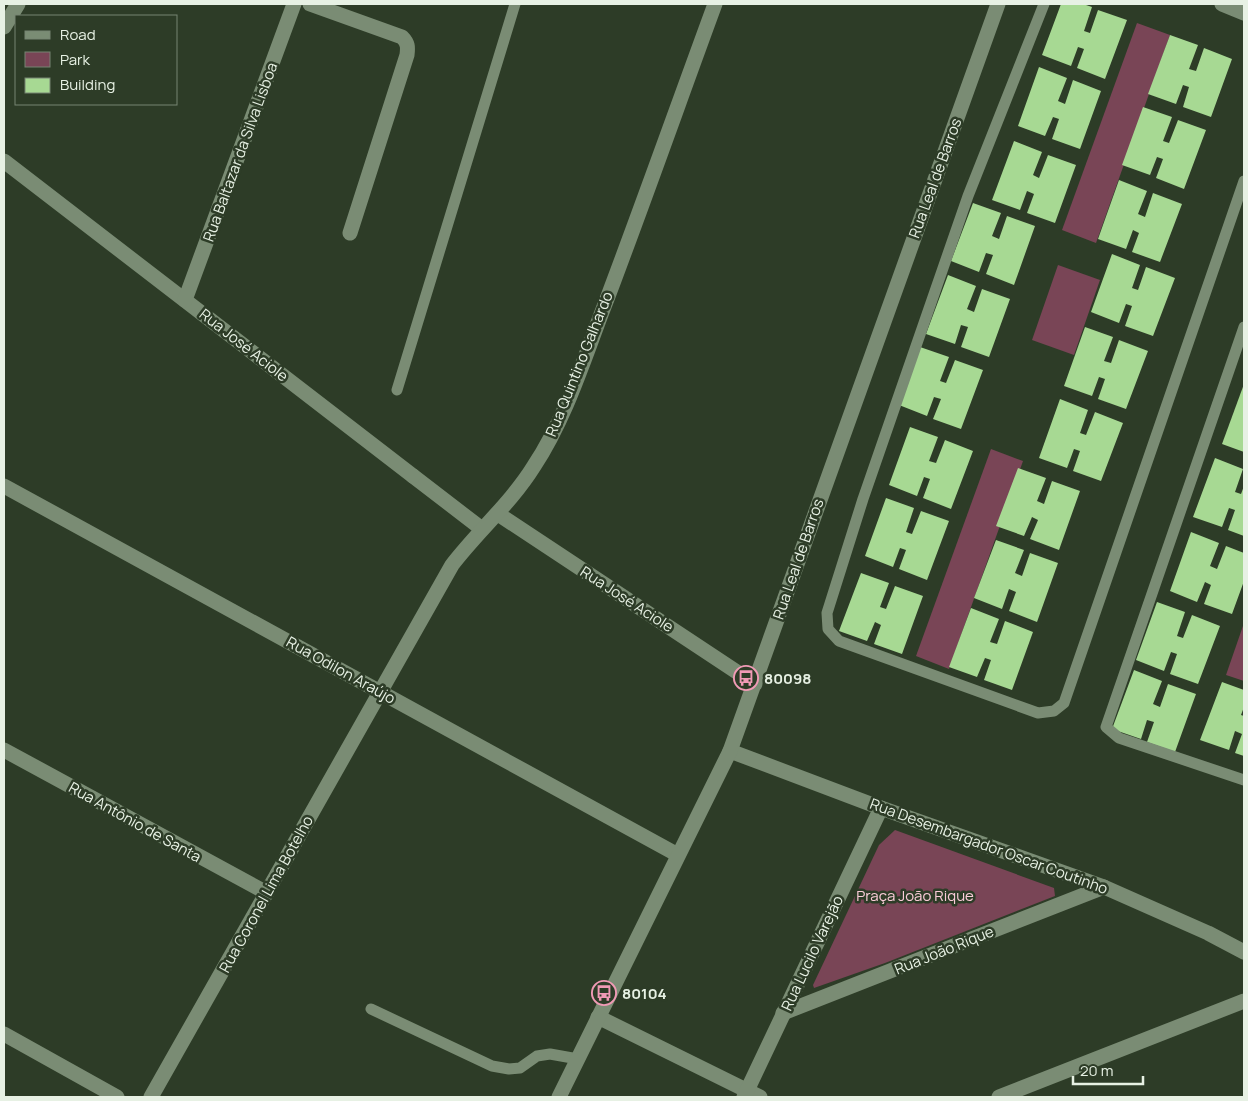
<svg xmlns="http://www.w3.org/2000/svg" width="1248" height="1101" viewBox="0 0 1248 1101" font-family="Manrope,sans-serif">
<style>
.green{fill:#794556}
.building{fill:#a7d993}
.lines{fill:none;stroke-linecap:round;stroke-linejoin:round}
.service{stroke:#7a8c74;stroke-width:11}
.pedestrian{stroke:#7a8c74;stroke-width:15}
.minor{stroke:#7a8c74;stroke-width:15}
.tertiary{stroke:#7a8c74;stroke-width:15}
.labels{text-anchor:middle;dominant-baseline:central;stroke-width:5;stroke-linejoin:round;paint-order:stroke}
.street-label{font-size:15px;fill:#e7f1e4;stroke:#2d3c27}
.poi-label{font-size:15px;font-weight:bold;fill:#e7f1e4;stroke:#2d3c27;text-anchor:start}
.park-label{font-size:15px;fill:#fbccd9;stroke:#2d3c27}
</style>
<rect width="100%" height="100%" fill="#2d3c27"/>
<!-- green -->
<g class="green">
<polygon points="1137,23 1170,35 1096,243 1062,230"/>
<polygon points="1058,265 1100,280 1074,355 1032,340"/>
<polygon points="991,449 1023,461 949,669 916,656"/>
<polygon points="1244,623 1244,681 1226,675"/>
<polygon points="895,830 1054,888 1055,896 885,963 814,988 813,985 879,845"/>
</g>
<!-- building -->
<g class="building">
<polygon points="1061,4 1083,4 1092,7 1084,31 1090,33 1098,10 1127,20 1105,79 1077,68 1084,49 1078,47 1071,66 1042,55"/>
<polygon points="1170,35 1198,45 1189,69 1196,71 1204,48 1232,59 1211,117 1183,107 1189,87 1183,85 1176,104 1148,94"/>
<polygon points="1039,67 1067,78 1058,101 1065,104 1073,80 1101,91 1080,149 1052,139 1059,119 1053,117 1045,136 1018,126"/>
<polygon points="1143,107 1172,117 1163,141 1169,143 1178,120 1206,130 1184,189 1156,178 1163,159 1157,157 1150,175 1122,165"/>
<polygon points="1014,141 1042,152 1033,175 1039,178 1048,155 1076,165 1055,223 1027,213 1034,194 1027,191 1020,210 992,200"/>
<polygon points="1119,180 1147,191 1138,214 1145,217 1153,193 1182,204 1160,262 1132,252 1139,233 1133,230 1126,249 1098,239"/>
<polygon points="973,203 1001,213 992,236 999,239 1007,216 1035,226 1014,285 986,274 993,255 986,253 979,272 951,261"/>
<polygon points="1112,254 1140,265 1132,288 1138,290 1146,267 1175,278 1153,336 1125,326 1132,306 1126,304 1119,323 1091,312"/>
<polygon points="948,275 976,286 967,309 974,312 982,289 1010,299 989,357 961,347 968,327 961,325 955,344 926,334"/>
<polygon points="1085,327 1113,337 1104,361 1111,363 1119,340 1148,351 1126,409 1098,399 1105,379 1099,377 1092,396 1064,386"/>
<polygon points="920,347 949,357 940,381 946,383 955,360 983,370 961,429 933,419 941,399 934,397 927,416 899,405"/>
<polygon points="1244,384 1244,452 1222,444"/>
<polygon points="1060,399 1088,410 1080,433 1086,435 1095,412 1123,423 1101,481 1073,471 1080,451 1074,449 1067,468 1039,458"/>
<polygon points="910,427 938,437 929,461 936,463 945,440 973,451 951,509 923,498 930,479 924,477 917,496 889,485"/>
<polygon points="1215,458 1243,469 1235,492 1241,494 1244,486 1244,536 1228,530 1235,510 1229,508 1222,527 1193,517"/>
<polygon points="1018,468 1046,478 1037,501 1044,504 1052,481 1080,491 1059,550 1030,539 1038,520 1032,517 1024,536 996,526"/>
<polygon points="886,498 914,508 906,532 912,534 921,511 949,521 927,580 899,569 906,550 900,548 893,567 865,556"/>
<polygon points="1191,532 1219,543 1210,566 1217,569 1226,546 1244,553 1244,581 1232,614 1204,604 1211,585 1205,582 1197,602 1170,591"/>
<polygon points="996,540 1024,550 1015,573 1022,576 1030,553 1058,563 1037,622 1009,611 1016,592 1009,589 1002,609 974,598"/>
<polygon points="861,573 889,583 880,607 886,609 895,586 923,596 902,654 874,644 881,625 875,622 867,641 839,631"/>
<polygon points="1157,602 1185,612 1177,636 1183,638 1192,615 1220,626 1198,684 1170,674 1177,654 1171,652 1164,671 1136,660"/>
<polygon points="971,608 999,619 990,642 997,644 1005,621 1033,632 1012,690 984,680 991,660 985,658 977,677 949,667"/>
<polygon points="1134,670 1162,681 1153,704 1160,707 1168,684 1196,694 1175,752 1147,742 1154,722 1147,720 1141,739 1112,729"/>
<polygon points="1222,682 1244,690 1244,707 1241,715 1244,716 1244,756 1235,753 1242,734 1235,731 1229,750 1200,740"/>
</g>
<g class="lines">
<!-- service -->
<g class="service">
<polyline points="1044,4 968,196 863,499 827,613 828,629 839,641 1038,713 1054,711 1064,703 1244,181"/>
<polyline points="1244,327 1106,727 1119,738 1244,780"/>
<polyline points="397,390 515,4"/>
<polyline points="371,1009 492,1066 509,1069 520,1068 537,1056 550,1054 578,1059"/>
</g>
<!-- pedestrian -->
<polyline class="pedestrian" points="413,476 482,529"/>
<!-- minor -->
<g class="minor">
<path d="M310,4L402,37C408,43 408,47 407,55L350,233"/>
<polyline points="4,27 18,4"/>
<polyline points="4,161 413,476"/>
<polyline points="185,300 294,4"/>
<polyline points="4,486 678,855"/>
<polyline points="498,514 755,684"/>
<polyline points="4,750 267,893"/>
<polyline points="730,751 881,808 1104,887 1208,933 1244,952"/>
<polyline points="783,1013 1104,887"/>
<polyline points="598,1017 760,1097"/>
<path d="M151,1097L452,565C478,531 511,503 534,466C567,416 585,355 607,299C644,201 679,102 715,4"/>
<polyline points="559,1097 730,751 998,4"/>
<polyline points="744,1097 881,808"/>
<polyline points="999,1097 1244,1001"/>
</g>
<!-- tertiary -->
<g class="tertiary">
<polyline points="1222,4 1244,13"/>
<polyline points="4,1034 117,1097"/>
</g>
</g>
<!-- icons -->
<defs>
<symbol id="bus-ring" viewBox="-11 -11 22 22"><circle r="9.5" fill="#2d3c27" stroke="#f09ab5" stroke-width="1.5"/><path d="M-5-6H5V4H4V6H2V4H-2V6H-4V4H-5ZM-3.5-4V0h7V-4ZM-3.5 1.2v1.5H-2V1.2ZM2 1.2v1.5H3.5V1.2Z" fill="#f09ab5"/></symbol>
</defs>
<g fill-rule="evenodd">
<use href="#bus-ring" x="732" y="664" width="28" height="28"/>
<use href="#bus-ring" x="590" y="979" width="28" height="28"/>
</g>
<g class="labels">
<!-- street labels -->
<g class="street-label">
<text transform="translate(240 152) rotate(-70)">Rua Baltazar da Silva Lisboa</text>
<text transform="translate(935 178) rotate(-70)">Rua Leal de Barros</text>
<text transform="translate(244 345) rotate(38)">Rua José Aciole</text>
<text transform="translate(579 364) rotate(-68)">Rua Quintino Galhardo</text>
<text transform="translate(798 559) rotate(-71)">Rua Leal de Barros</text>
<text transform="translate(627 599) rotate(33)">Rua José Aciole</text>
<text transform="translate(341 670) rotate(29)">Rua Odilon Araújo</text>
<text transform="translate(135 822) rotate(29)">Rua Antônio de Santa</text>
<text transform="translate(989 846) rotate(20)">Rua Desembargador Oscar Coutinho</text>
<text transform="translate(266 894) rotate(-61)">Rua Coronel Lima Botelho</text>
<text transform="translate(944 950) rotate(-22)">Rua João Rique</text>
<text transform="translate(812 953) rotate(-65)">Rua Lucilo Varejão</text>
</g>
<!-- poi labels -->
<g class="poi-label">
<text x="764" y="678">80098</text>
<text x="622" y="993">80104</text>
</g>
<!-- park labels -->
<g class="park-label">
<text x="915" y="895">Praça João Rique</text>
</g>
</g>
<!-- border -->
<rect width="1248" height="1101" fill="none" stroke="#e7f1e4" stroke-width="10"/>
<!-- legend -->
<rect x="15" y="15" width="162" height="90" fill="#2d3c27" stroke="#778473"/>
<rect x="25" y="31" width="25" height="8" fill="#7a8c74" stroke="#778473"/>
<text x="60" y="40" font-size="15" fill="#e7f1e4">Road</text>
<rect x="25" y="52" width="25" height="15" fill="#794556" stroke="#778473"/>
<text x="60" y="65" font-size="15" fill="#e7f1e4">Park</text>
<rect x="25" y="78" width="25" height="15" fill="#a7d993" stroke="#778473"/>
<text x="60" y="90" font-size="15" fill="#e7f1e4">Building</text>
<!-- scale -->
<path d="M1073 1076v8h70v-8" fill="none" stroke="#e7f1e4" stroke-width="2.5"/>
<text x="1080" y="1076" font-size="15" fill="#e7f1e4" stroke="#2d3c27" stroke-width="4" paint-order="stroke">20 m</text>
</svg>
